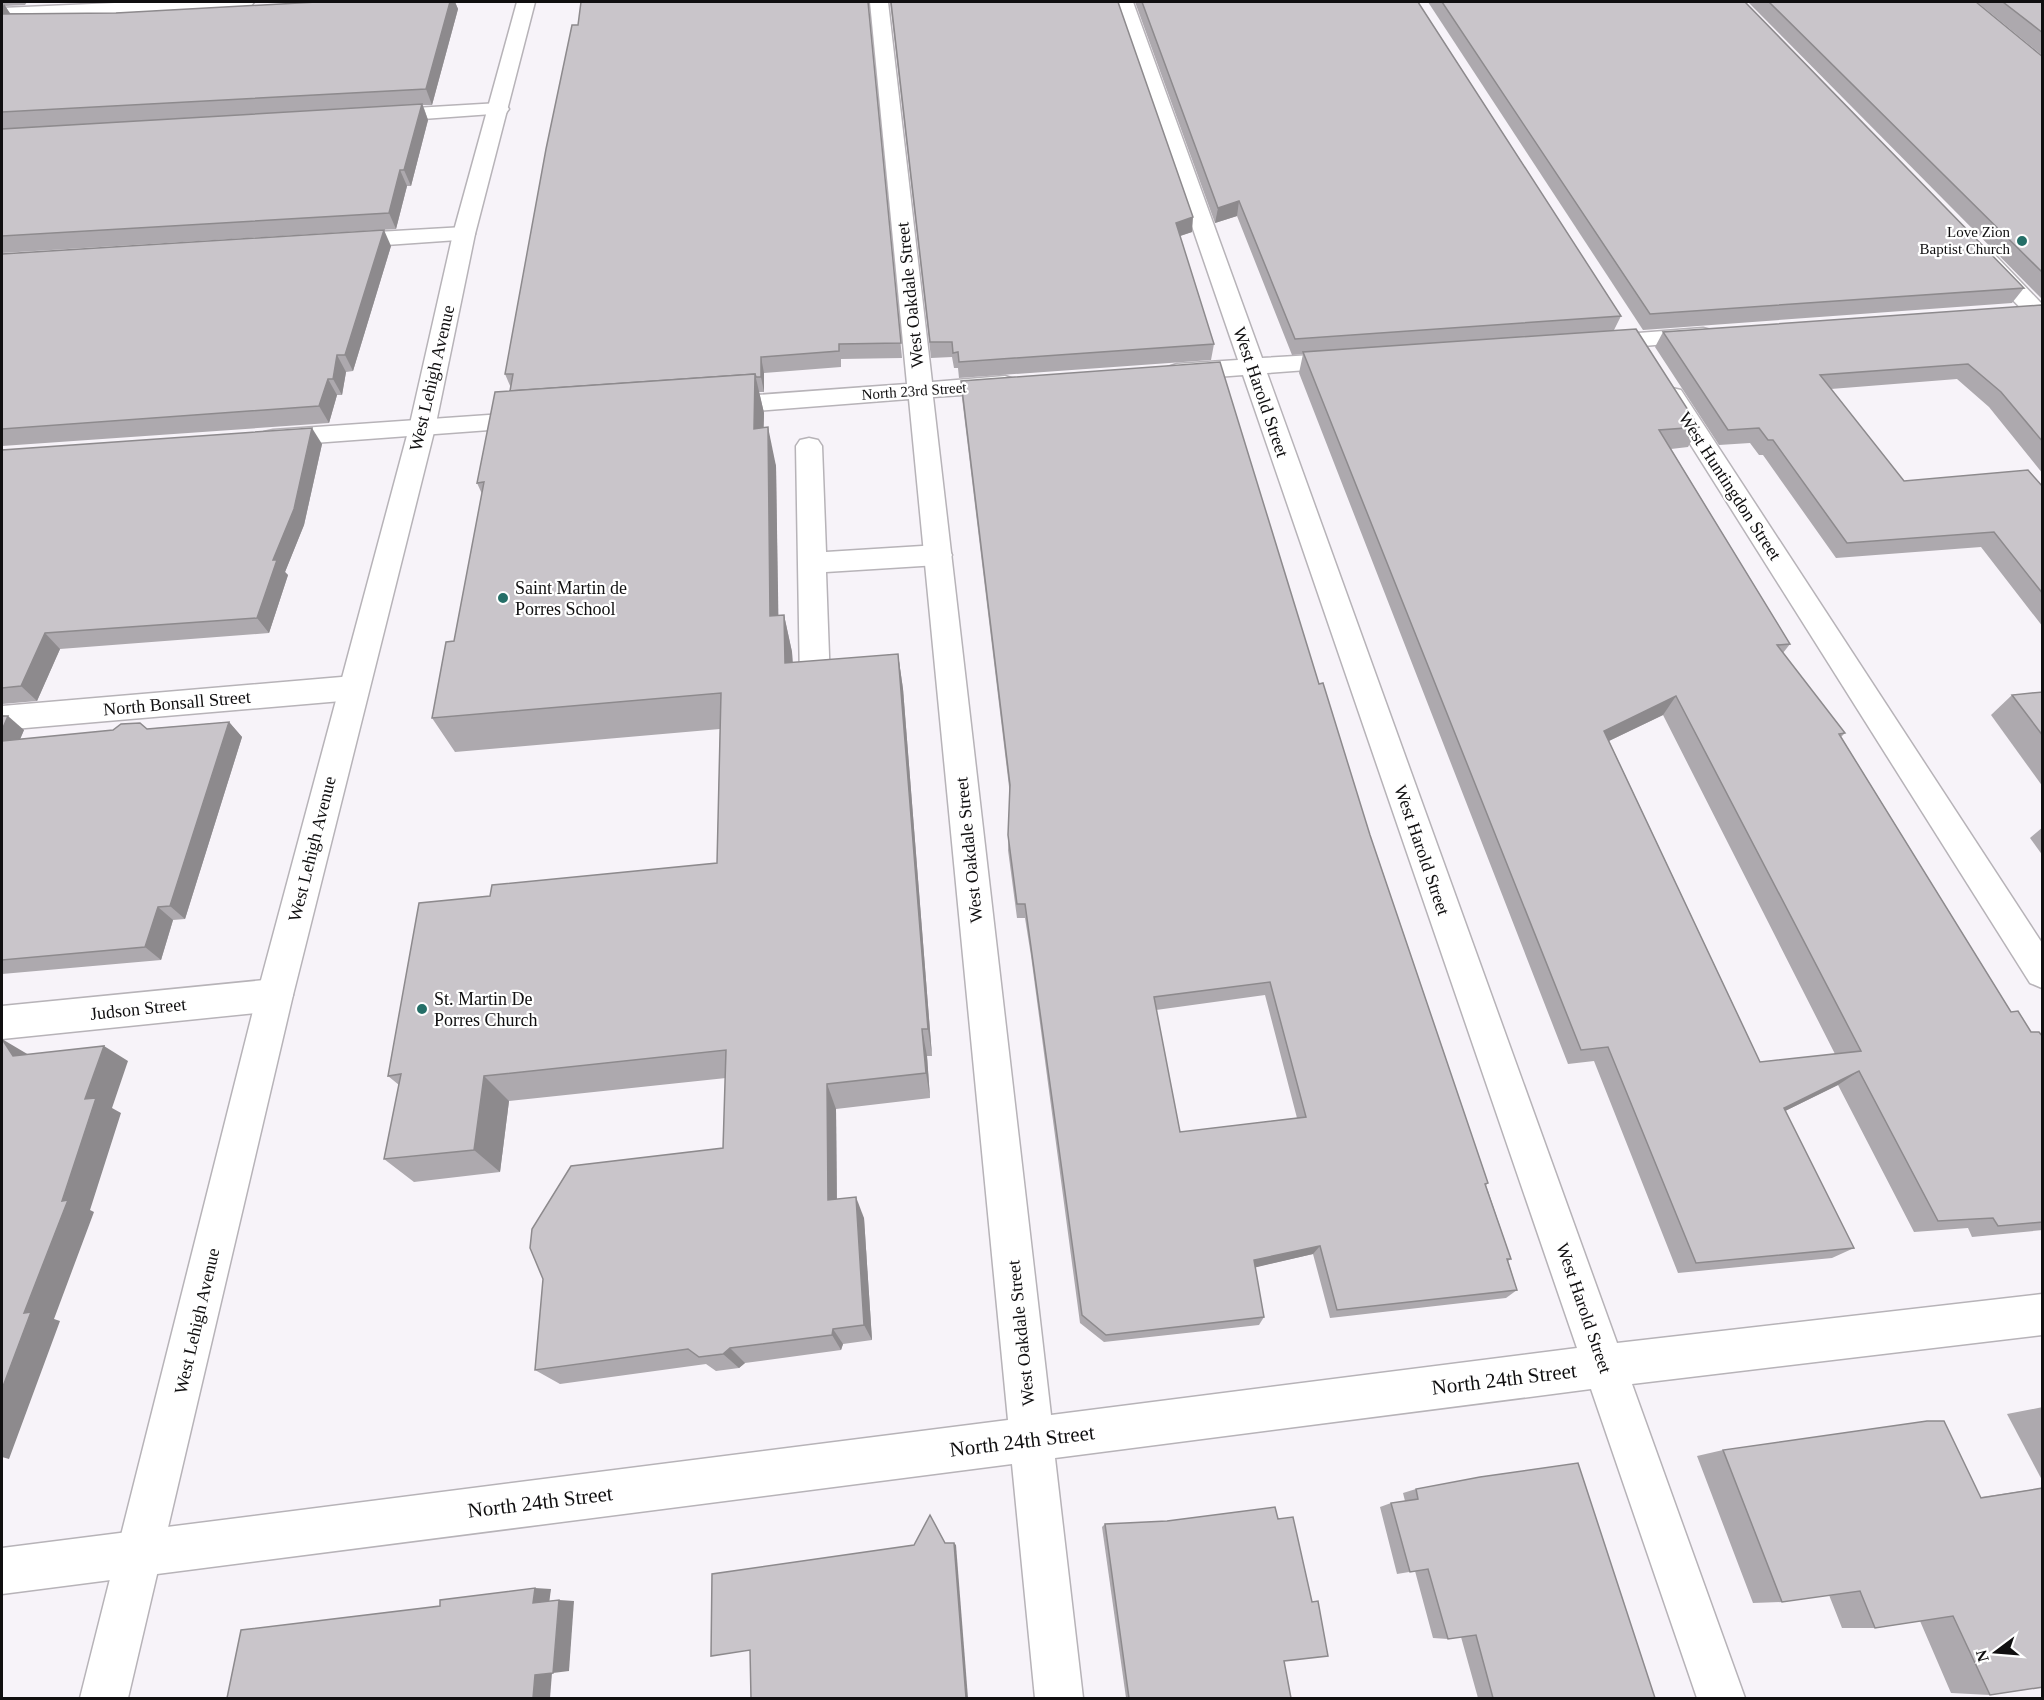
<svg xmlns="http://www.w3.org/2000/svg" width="2044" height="1700" viewBox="0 0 2044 1700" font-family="Georgia,serif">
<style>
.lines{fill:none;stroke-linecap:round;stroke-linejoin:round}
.service-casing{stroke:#b7b3b8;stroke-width:3}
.minor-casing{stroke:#b7b3b8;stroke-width:3}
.primary-casing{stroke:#b7b3b8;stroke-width:3}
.service{fill:#fff;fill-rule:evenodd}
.minor{fill:#fff;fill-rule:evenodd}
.primary{fill:#fff;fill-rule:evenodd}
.wall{fill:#ada9ae;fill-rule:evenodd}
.shaded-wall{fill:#8d8a8d}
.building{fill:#c9c5ca;stroke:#8d8a8d;stroke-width:1.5;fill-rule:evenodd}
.poi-dot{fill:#246e67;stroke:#fff;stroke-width:2}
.labels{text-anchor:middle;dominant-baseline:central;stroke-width:4.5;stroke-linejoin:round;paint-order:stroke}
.far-poi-label{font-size:15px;fill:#100f10;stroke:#fff;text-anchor:end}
.far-street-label{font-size:15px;fill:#100f10;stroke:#fff}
.street-label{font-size:18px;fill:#100f10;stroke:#fff}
.poi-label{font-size:18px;fill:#100f10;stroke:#fff;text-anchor:start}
.near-street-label{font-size:21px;fill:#100f10;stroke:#fff}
</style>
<rect width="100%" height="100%" fill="#f7f3f9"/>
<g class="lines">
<defs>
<polygon id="service" points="809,438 818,440 822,446 826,552 938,545 948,548 952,555 948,562 938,565 826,572 830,683 826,691 815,694 804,691 800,683 796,446 800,440"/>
<g id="minor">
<polygon points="137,2 254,2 251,6 245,7 2,18 2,8"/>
<polygon points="870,2 888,2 932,382 1005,376 1014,379 1017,384 1014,389 1005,392 933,397 1051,1415 1577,1348 1243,375 1177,380 1168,377 1165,372 1168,367 1177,364 1238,360 1115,2 1133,2 1262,358 1347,353 1356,355 1359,360 1356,365 1347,367 1267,373 1617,1343 2042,1294 2042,1335 1632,1384 1745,1698 1697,1698 1591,1389 1055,1458 1083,1698 1035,1698 1012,1464 2,1594 2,1548 1008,1420 909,399 716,414 707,412 703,406 707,400 716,398 907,384"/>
<polygon points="499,103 506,105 509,109 506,113 381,122 374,120 371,116 374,112 381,110"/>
<polygon points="464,227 472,229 475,234 472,239 343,248 335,246 332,241 335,236 343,234"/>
<polygon points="1988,254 1996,256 2042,304 2042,324 2034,322 1980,266 1977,261 1980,256"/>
<polygon points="1703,328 1711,330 1715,335 1711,340 1599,350 1591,348 1587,343 1591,338 1599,336"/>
<polygon points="1672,388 1681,390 2042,943 2042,988 2030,983 1660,396 1663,390"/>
<polygon points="533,412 542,414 546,420 542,426 273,446 264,444 260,438 264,432 273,430"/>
<polygon points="353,676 364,680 368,688 364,696 353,700 2,730 2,706"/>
<polygon points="275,979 288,984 293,995 288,1006 275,1011 2,1039 2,1006"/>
</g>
<polygon id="primary" points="517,2 535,2 475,234 435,428 293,995 128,1698 80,1698 257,995 409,428 453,234"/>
</defs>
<!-- service casing -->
<use href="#service" class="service-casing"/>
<!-- minor casing -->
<use href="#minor" class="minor-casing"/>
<!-- primary casing -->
<use href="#primary" class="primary-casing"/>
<!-- service -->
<use href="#service" class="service"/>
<!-- minor -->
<use href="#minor" class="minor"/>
<!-- primary -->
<use href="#primary" class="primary"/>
</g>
<!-- wall -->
<g class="wall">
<polygon points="2,2 27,2 25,5 5,6 10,13 116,13 317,2 455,2 458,9 432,105 423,105 428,120 411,186 407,186 396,229 2,253"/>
<polygon points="868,2 902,358 841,359 841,367 764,373 764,392 759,392 764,413 763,428 776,466 778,616 784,615 792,652 793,663 898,654 903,689 932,1056 927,1056 930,1098 836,1109 837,1199 864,1218 872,1340 843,1344 841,1350 745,1363 739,1368 716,1371 706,1364 560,1384 535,1370 723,1148 726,1078 509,1101 500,1172 414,1182 384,1159 399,1085 388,1076 490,896 717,863 720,729 455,752 432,718 454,641 482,494 477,483 510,391 511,388 505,374"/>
<polygon points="888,2 1118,2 1192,232 1180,236 1214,344 1211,360 959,378 958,368 954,368 952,357 931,358 890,2"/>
<path d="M1135,2H1418L1621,316L1614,330L1699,427L1688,447L1671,449L1790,644L1783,653L1845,733L1841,737L2011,1012L2031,1032L2043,1037V1230L1972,1237L1968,1228L1914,1232L1838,1085L1785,1111L1854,1248L1832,1258L1678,1273L1594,1061L1568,1064L1299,373L1303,354L1292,355L1237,216L1215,223ZM1663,715L1835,1054L1760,1062L1609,741Z"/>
<polygon points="1428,2 1745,2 2024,288 2012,303 1643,330"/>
<polygon points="1748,2 1976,2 2043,57 2043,300"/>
<polygon points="1977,2 2043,2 2043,56"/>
<polygon points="391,246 353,371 346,372 342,395 337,395 329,423 2,446 2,254"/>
<polygon points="2043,306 2043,474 1989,407 1957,379 1831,389 1904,481 2043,487 2043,627 1981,547 1836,558 1763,455 1759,455 1750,443 1719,445 1655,347 1663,332"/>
<path d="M961,381L1319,684L1488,1183L1486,1185L1511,1259L1508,1261L1517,1290L1506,1298L1330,1318L1313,1254L1255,1267L1264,1317L1259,1325L1104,1342L1080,1323L1031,956L1025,918H1017L1008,850L1010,795L962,398ZM1265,995L1297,1118L1180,1132L1156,1010Z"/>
<polygon points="322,444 304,525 285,572 288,575 269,633 60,649 37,701 2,704 2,450"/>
<polygon points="2043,692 2043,787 1991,715 2012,695"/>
<polygon points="2,716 24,730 20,739 229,722 242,737 185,919 173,920 161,960 2,974"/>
<polygon points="2043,827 2043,856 2030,838"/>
<polygon points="2043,1407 2043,1482 2007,1414"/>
<polygon points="1723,1450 1981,1497 2043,1488 2043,1687 1990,1695 1951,1693 1920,1621 1875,1628 1842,1628 1829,1595 1782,1602 1753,1603 1697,1456"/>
<polygon points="1416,1489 1655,1698 1478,1698 1461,1637 1448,1639 1433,1638 1415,1571 1397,1574 1380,1507 1391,1503 1405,1501 1403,1493"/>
<polygon points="1105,1524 1284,1661 1291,1698 1126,1698 1102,1527"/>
</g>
<!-- shaded-wall -->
<g class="shaded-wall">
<polygon points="450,2 455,2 458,9 432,105 426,89"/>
<polygon points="4,4 14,20 2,20 2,8"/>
<polygon points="422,104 428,120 411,186 404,170"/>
<polygon points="400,170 407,186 396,229 389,213"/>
<polygon points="1239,201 1237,216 1215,223 1218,208"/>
<polygon points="1193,217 1192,232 1174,238 1176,223"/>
<polygon points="384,230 391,246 353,371 345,355"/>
<polygon points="337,355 346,372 342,395 333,379"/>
<polygon points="761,357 764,373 764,392 761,377"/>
<polygon points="755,374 764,413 763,467 754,429"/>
<polygon points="328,379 337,395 329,423 319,406"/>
<polygon points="768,427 776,466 779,653 770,616"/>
<polygon points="312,428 322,444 304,525 285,572 288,575 269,633 257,618 273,560"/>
<polygon points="784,615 792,652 794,699 785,663"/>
<polygon points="45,633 60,649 37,701 21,686"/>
<polygon points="898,654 903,689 932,1056 928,1029"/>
<polygon points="1676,696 1663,715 1592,749 1604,731"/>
<polygon points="8,716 24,730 13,756 2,746 2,730"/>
<polygon points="229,722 242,737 185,919 170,906"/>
<polygon points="158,907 173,920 161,960 145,947"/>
<polygon points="922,1029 927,1056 930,1098 926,1073"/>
<polygon points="2,1039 29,1055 13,1056"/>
<polygon points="104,1046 128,1061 112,1108 121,1113 90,1210 94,1212 54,1319 60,1321 9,1459 2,1457 2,1389 24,1313 62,1201 85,1099"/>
<polygon points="1859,1071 1838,1085 1765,1121 1784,1108"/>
<polygon points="484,1076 509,1101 500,1172 474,1150"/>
<polygon points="827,1084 836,1109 837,1221 828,1200"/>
<polygon points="856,1197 864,1218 872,1340 864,1325"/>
<polygon points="1320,1246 1313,1254 1249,1269 1254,1260"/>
<polygon points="833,1329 843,1344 841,1350 832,1335"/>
<polygon points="730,1348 745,1363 739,1368 723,1354"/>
<polygon points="954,1543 956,1545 968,1698 966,1698"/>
<polygon points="535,1588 551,1589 549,1604 533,1603"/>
<polygon points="559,1600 574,1601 569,1671 553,1673"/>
<polygon points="552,1673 550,1698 533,1698 535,1675"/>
</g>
<!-- building -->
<g class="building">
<polygon points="317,2 450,2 426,89 2,112 2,14 116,13"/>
<polygon points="581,2 868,2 901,343 839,344 839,351 761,357 761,377 756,377 755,374 510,391 513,374 505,374 546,149 572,25 578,25"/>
<polygon points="891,2 1118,2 1193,217 1176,223 1214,344 959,362 958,352 953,353 952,342 930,342"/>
<polygon points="1142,2 1418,2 1621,316 1295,339 1239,201 1218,208"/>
<polygon points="1442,2 1745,2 2024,288 1650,314"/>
<polygon points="1769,2 1976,2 2043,57 2043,273"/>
<polygon points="2003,2 2043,2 2043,33"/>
<polygon points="422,104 404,170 400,170 389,213 2,236 2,129"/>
<polygon points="384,230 345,355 337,355 333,379 328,379 319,406 2,429 2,254"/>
<polygon points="2041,305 2043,306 2043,442 2001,392 1968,364 1820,375 1904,481 2028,470 2043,487 2043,594 1994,532 1847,543 1773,440 1768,440 1759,428 1728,430 1663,332"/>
<path d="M1636,329L1699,427L1659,430L1790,644L1777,645L1845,733L1839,734L2011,1012L2018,1011L2031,1032H2039L2043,1037V1222L1998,1226L1993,1218L1938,1221L1859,1071L1784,1108L1854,1248L1696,1263L1608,1047L1581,1050L1303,352ZM1676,696L1861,1051L1760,1062L1604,731Z"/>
<path d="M1220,362L1319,684L1323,683L1370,835L1488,1183L1485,1184L1511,1259H1507L1517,1290L1337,1310L1320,1246L1254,1260L1264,1317L1106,1335L1082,1315L1025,904H1017L1008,835L1010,785L961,381ZM1270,982L1306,1117L1180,1132L1154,997Z"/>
<polygon points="755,374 754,429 768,427 770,616 784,615 785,663 898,654 928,1029 922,1029 926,1073 827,1084 828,1200 856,1197 864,1325 833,1329 832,1335 730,1348 723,1354 699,1357 688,1349 535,1370 543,1279 530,1248 532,1229 571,1166 723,1148 726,1050 484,1076 474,1150 384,1159 401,1074 388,1076 419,903 490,896 492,885 717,863 721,693 432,718 446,642 454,641 484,482 477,483 495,392"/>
<polygon points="312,428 294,509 273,560 277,560 257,618 45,633 21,686 2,688 2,450"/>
<polygon points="2043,692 2043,736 2012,695"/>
<polygon points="2,716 8,716 2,730"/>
<polygon points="229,722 170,906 158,907 145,947 2,960 2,741 113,730 121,724 140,723 147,729"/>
<polygon points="2,1039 13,1056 104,1046 85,1099 96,1098 62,1201 68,1200 24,1313 31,1312 2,1389"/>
<polygon points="1927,1421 1944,1421 1981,1498 2043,1488 2043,1687 1990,1695 1953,1616 1875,1628 1860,1591 1782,1602 1723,1450"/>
<polygon points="1578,1463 1655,1698 1493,1698 1476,1635 1448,1639 1428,1569 1410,1572 1391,1503 1418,1499 1416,1489 1480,1477"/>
<polygon points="1275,1507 1278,1519 1293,1517 1312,1602 1318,1601 1328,1656 1284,1661 1291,1698 1129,1698 1105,1524 1167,1521"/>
<polygon points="930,1515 945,1543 954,1543 966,1698 751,1698 750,1650 711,1656 712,1574 914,1545"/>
<polygon points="535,1588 533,1603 559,1600 553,1673 535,1675 533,1698 227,1698 241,1630 440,1606 440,1600"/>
</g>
<!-- markers -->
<g class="poi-dot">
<circle cx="2022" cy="241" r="6"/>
<circle cx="503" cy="598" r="6"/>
<circle cx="422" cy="1009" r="6"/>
</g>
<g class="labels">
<!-- far-poi labels -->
<g class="far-poi-label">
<text x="2010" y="232">Love Zion<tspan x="2010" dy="17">Baptist Church</tspan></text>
</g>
<!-- far-street labels -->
<g class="far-street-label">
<text transform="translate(914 391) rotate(-4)">North 23rd Street</text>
</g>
<!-- street labels -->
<g class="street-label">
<text transform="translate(910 295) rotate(-96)">West Oakdale Street</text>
<text transform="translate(432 378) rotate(-77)">West Lehigh Avenue</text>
<text transform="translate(1261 392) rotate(71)">West Harold Street</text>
<text transform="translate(1730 486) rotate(57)">West Huntingdon Street</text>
<text transform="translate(177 703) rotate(-5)">North Bonsall Street</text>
<text transform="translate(312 849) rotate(-76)">West Lehigh Avenue</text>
<text transform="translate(969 850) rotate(-96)">West Oakdale Street</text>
<text transform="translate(1422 850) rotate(71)">West Harold Street</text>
<text transform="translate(138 1009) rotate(-6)">Judson Street</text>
<text transform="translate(1584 1308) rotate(71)">West Harold Street</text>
<text transform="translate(197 1321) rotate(-77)">West Lehigh Avenue</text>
<text transform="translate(1021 1333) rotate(-96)">West Oakdale Street</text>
</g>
<!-- poi labels -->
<g class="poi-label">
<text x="515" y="588">Saint Martin de<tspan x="515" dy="21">Porres School</tspan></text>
<text x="434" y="999">St. Martin De<tspan x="434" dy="21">Porres Church</tspan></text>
</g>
<!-- near-street labels -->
<g class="near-street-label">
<text transform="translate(1504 1379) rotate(-7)">North 24th Street</text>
<text transform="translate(1022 1441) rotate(-7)">North 24th Street</text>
<text transform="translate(540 1502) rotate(-7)">North 24th Street</text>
</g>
</g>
<!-- border -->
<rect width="2044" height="1700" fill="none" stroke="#100f10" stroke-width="6"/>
<!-- north arrow -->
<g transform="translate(1996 1652) rotate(254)" stroke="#ffffff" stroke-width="4.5" paint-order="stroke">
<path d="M0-4.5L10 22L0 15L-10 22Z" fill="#100f10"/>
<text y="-9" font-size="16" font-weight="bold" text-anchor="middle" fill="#100f10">N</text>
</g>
</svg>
